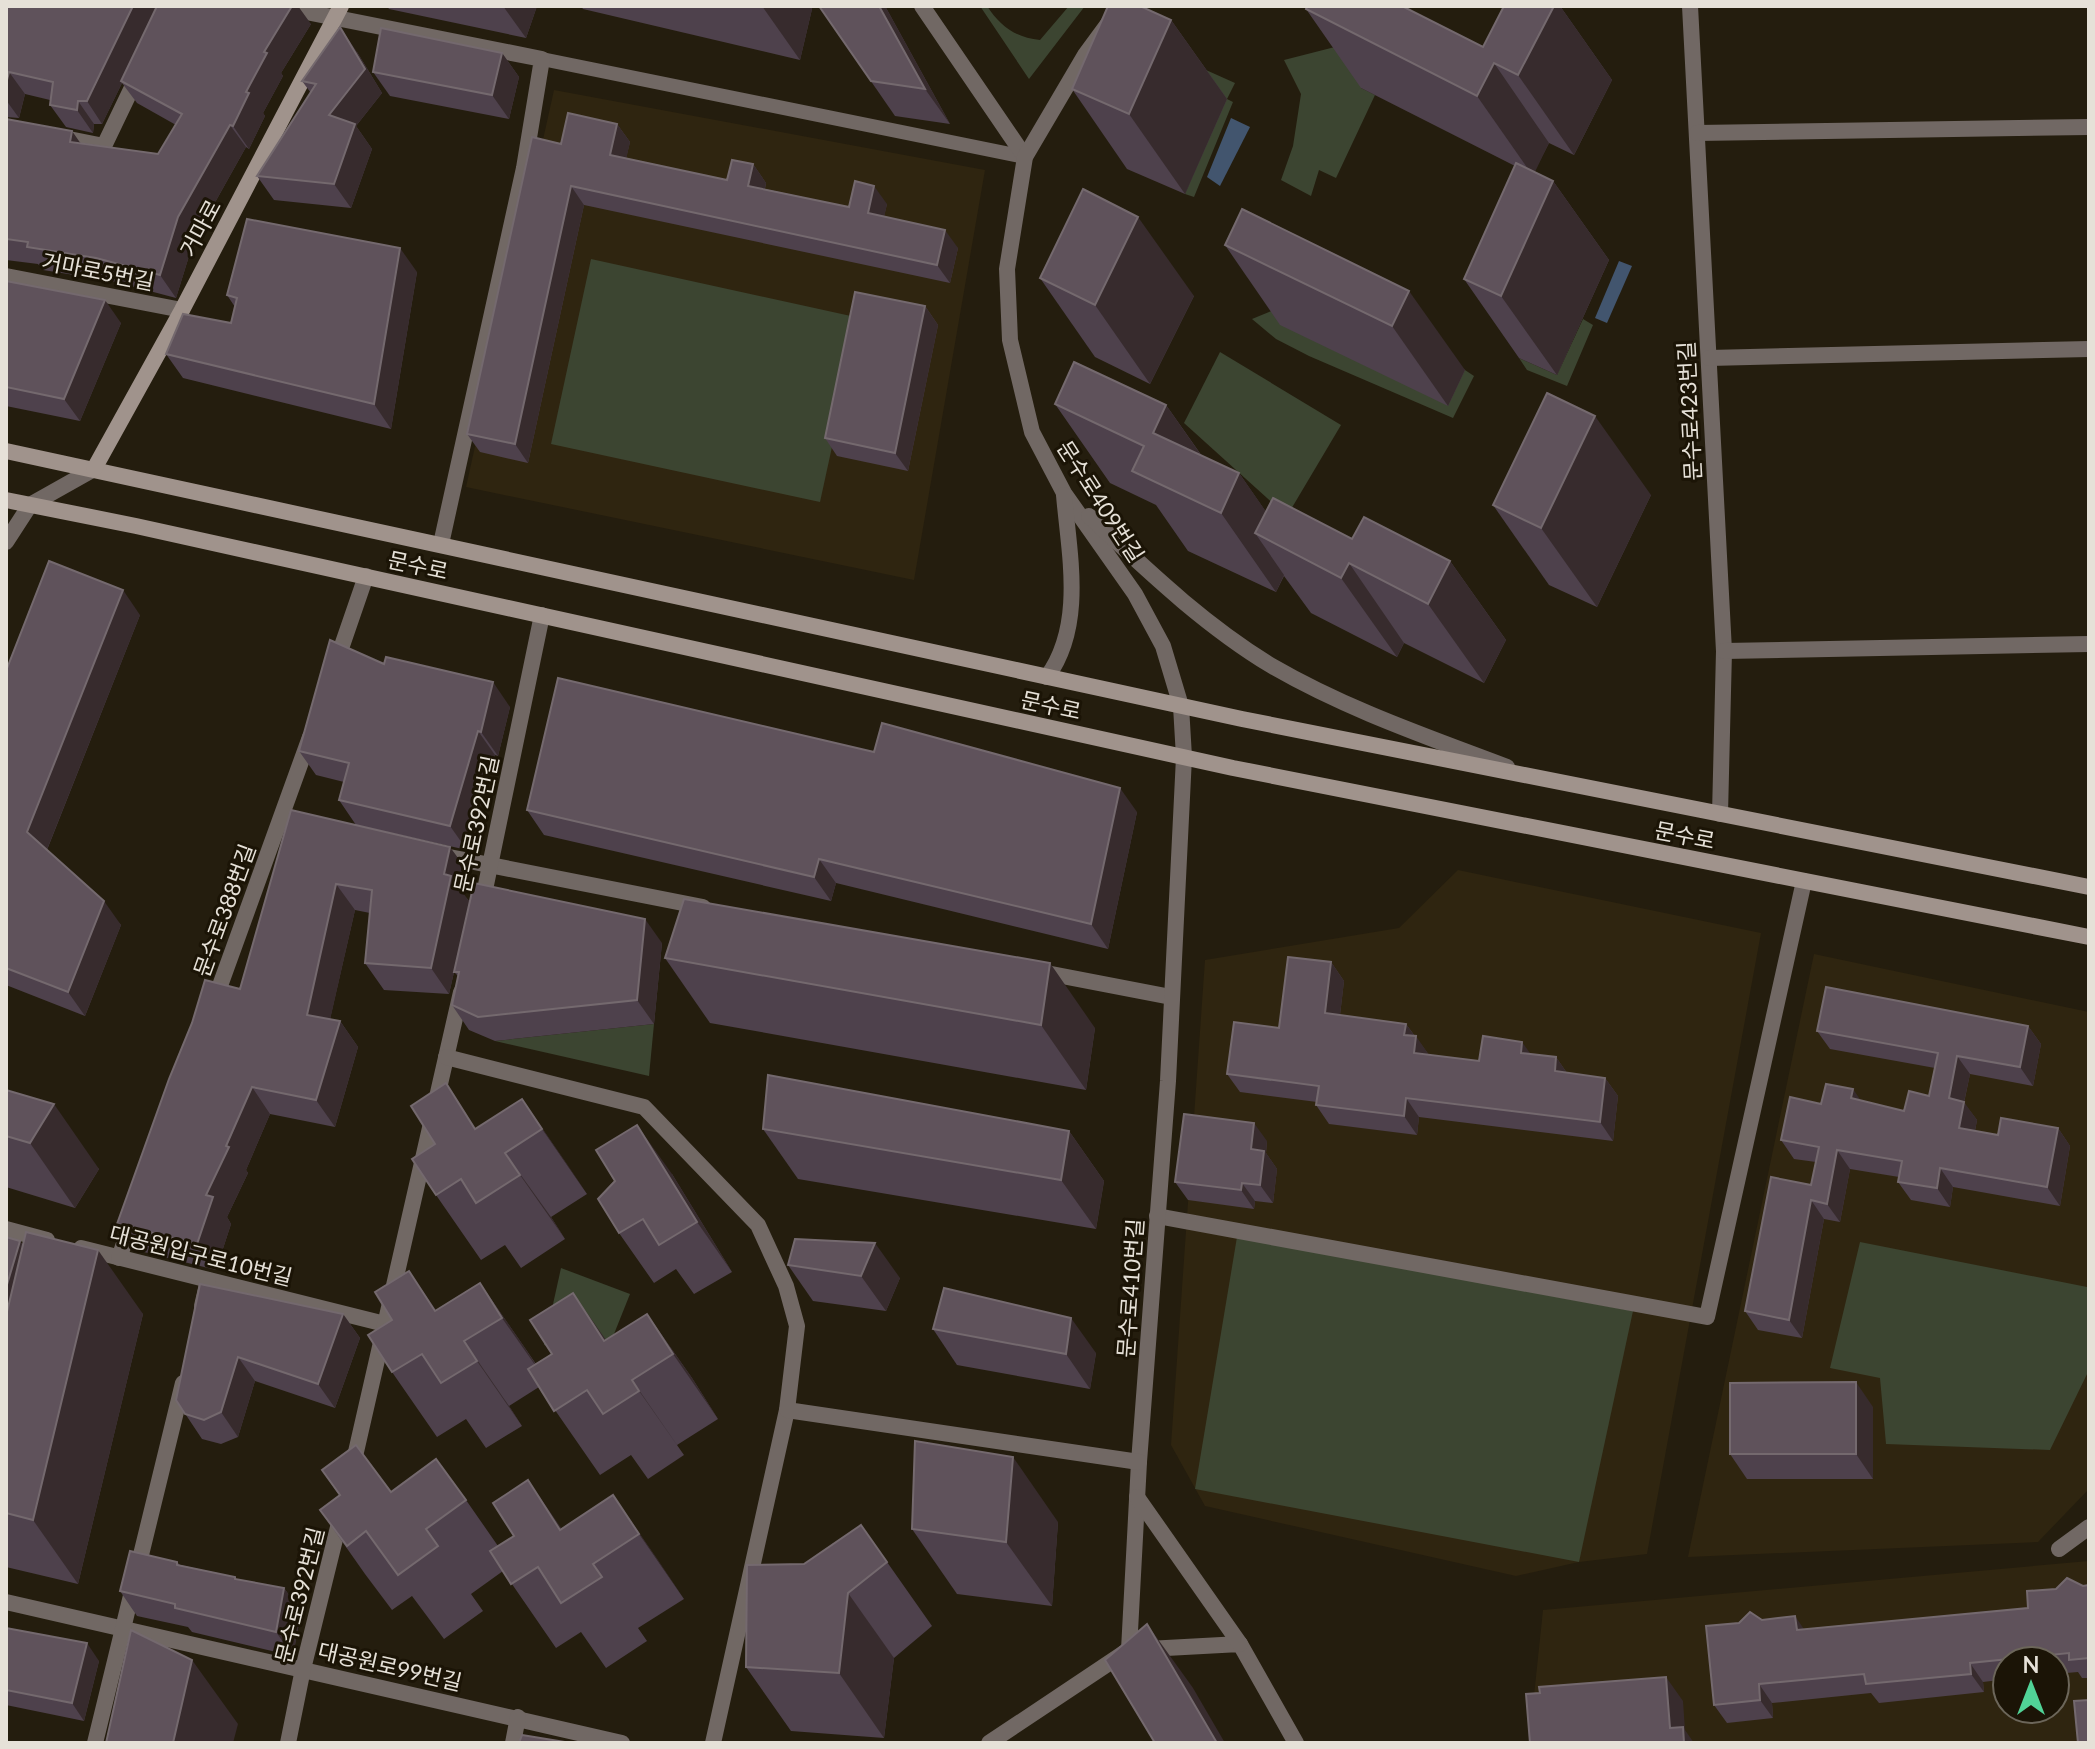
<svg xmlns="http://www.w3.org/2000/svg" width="2095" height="1749" viewBox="0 0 2095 1749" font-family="Lato,'Noto Sans KR',sans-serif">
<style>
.built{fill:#2f2510;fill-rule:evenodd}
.green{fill:#3c4531}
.water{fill:#42556e}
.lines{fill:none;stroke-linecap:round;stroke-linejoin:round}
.service{stroke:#716864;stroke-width:14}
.minor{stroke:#716864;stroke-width:16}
.tertiary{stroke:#716864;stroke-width:16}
.secondary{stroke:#a0938c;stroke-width:16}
.wall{fill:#4e414c}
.shaded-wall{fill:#372b2d}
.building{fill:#5f525b;stroke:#74696e;stroke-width:2}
.labels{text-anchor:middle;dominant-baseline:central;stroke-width:6;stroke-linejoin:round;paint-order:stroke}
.street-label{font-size:22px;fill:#e6e1d8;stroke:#1b1406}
</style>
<rect width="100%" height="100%" fill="#241d0e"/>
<!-- built -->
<g class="built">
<polygon points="554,90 985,170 914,580 466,487"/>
<polygon points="1458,870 1761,933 1647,1554 1579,1562 1516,1576 1205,1506 1171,1445 1205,960 1399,928"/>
<polygon points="1814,954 2089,1012 2089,1489 2038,1542 1688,1557"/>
<path d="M2089,1561V1743H1529L1543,1610ZM2007,1661H2055V1709H2007Z"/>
</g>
<!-- green -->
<g class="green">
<path d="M980,6H987C1000,26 1016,38 1040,40L1069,6H1085L1029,79Z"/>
<polygon points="1374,37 1361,88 1375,95 1336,178 1319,170 1311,196 1281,180 1293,146 1301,94 1284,60"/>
<polygon points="1177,57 1235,83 1227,99 1233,102 1194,197 1185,194 1226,99"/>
<polygon points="591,259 860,318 820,502 551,444"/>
<polygon points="1279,308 1465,370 1474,376 1453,418 1309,356 1276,339 1252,319"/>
<polygon points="1583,319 1593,325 1567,386 1527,370 1519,358 1557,375"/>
<polygon points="1220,352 1341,425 1287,516 1184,423"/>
<polygon points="654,1024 649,1076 495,1041"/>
<polygon points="1237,1237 1633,1311 1579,1562 1195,1489"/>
<polygon points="1860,1242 2087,1287 2089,1370 2050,1450 1886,1444 1880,1378 1830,1368"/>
<polygon points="561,1268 630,1294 604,1359 544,1345"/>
</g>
<!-- water -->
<g class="water">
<polygon points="1231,118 1250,127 1220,186 1207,177"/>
<polygon points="1619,261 1632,266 1607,323 1595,318"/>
</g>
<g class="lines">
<!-- service -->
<polyline class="service" points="542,59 1025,157"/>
<!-- minor -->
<g class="minor">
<polyline points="276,6 542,59 524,168 441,544"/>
<polyline points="1690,6 1724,651 1720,814"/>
<polyline points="1697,133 2089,127"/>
<polyline points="59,137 104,146 138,75"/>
<polyline points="6,276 182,310"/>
<polyline points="1709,358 2089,349"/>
<polyline points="1724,651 2089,644"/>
<polyline points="335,666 366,576"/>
<polyline points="439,855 703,907"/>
<polyline points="482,904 542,615"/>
<polyline points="1036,971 1171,997"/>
<polyline points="213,1005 310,737"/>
<polyline points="1157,1216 1707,1317 1804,881"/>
<polyline points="6,1229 47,1240"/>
<polyline points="81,1248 385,1324"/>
<polyline points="119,1258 133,1218"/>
<polyline points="202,1306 208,1280"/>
<polyline points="353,1465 461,992"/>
<polyline points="2059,1549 2089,1527"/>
<polyline points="6,1602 622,1743"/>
<polyline points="95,1743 183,1383"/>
<polyline points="288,1743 303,1669 341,1515"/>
<polyline points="513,1743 518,1717"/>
<polyline points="713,1743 787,1410"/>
<polyline points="989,1743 1124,1653"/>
</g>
<!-- tertiary -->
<g class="tertiary">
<polyline points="922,6 1025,157"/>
<polyline points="1121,6 1085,55 1025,157 1007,269 1010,340 1032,432 1064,493 1135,594 1163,646 1181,706 1184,757 1168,1081 1139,1462 1129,1650 1240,1644 1296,1743"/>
<path d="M1089,516C1147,570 1204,625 1272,666C1346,709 1428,737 1507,767"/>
<polyline points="6,542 30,505 94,469"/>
<path d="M1047,677C1085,625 1069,554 1064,495"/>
<polyline points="446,1057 644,1107 758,1225 786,1286 797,1326 787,1410 1139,1462"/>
<polyline points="1137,1497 1240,1644"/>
</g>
<!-- secondary -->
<g class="secondary">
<polyline points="6,451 1242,719 2089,887"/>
<polyline points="94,469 182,310 341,6"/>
<polyline points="6,500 136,526 1233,768 2089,937"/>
</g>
</g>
<!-- wall -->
<g class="wall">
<polygon points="6,6 311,24 281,73 283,76 263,113 265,116 249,149 246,147 194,240 176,298 112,281 43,270 38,264 6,260 6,119 81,143 158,154 176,125 137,103 122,83 102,124 94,124 93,133 66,127 50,105 50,100 25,94 19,118 6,117"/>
<polygon points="387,6 537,6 526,38 389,9"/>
<polygon points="581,6 810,6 812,9 800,60 583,9"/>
<polygon points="819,6 885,6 950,124 895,116"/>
<polygon points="1504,6 1560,6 1612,80 1574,155 1549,143 1534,172 1553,181 1609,260 1557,375 1519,358 1464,279 1515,166 1361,88 1306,9 1483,47"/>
<polygon points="1171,20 1227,99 1185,194 1127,169 1072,89"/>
<polygon points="357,52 382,93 356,126 372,149 351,208 274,200 257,176 311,93 302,81"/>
<polygon points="502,53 519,77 509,119 390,96 373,72"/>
<polygon points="617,124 630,142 626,158 727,180 753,164 766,183 765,189 849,207 887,204 884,216 958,248 950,283 584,205 528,463 480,452 467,434 561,144"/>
<polygon points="1242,209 1465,370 1448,406 1280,325 1225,245"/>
<polygon points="417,272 391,429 183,378 166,354 231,323 235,307 227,295"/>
<polygon points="1040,278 1194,296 1150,384 1095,357"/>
<polygon points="6,281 121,323 80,421 6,406"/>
<polygon points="925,306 938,325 908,471 837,456 825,438"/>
<polygon points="1055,404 1166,405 1202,456 1239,473 1266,512 1352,539 1450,561 1506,640 1484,683 1404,643 1397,657 1311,613 1284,576 1276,592 1188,551 1156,505 1110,483"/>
<polygon points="1651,495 1597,607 1549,585 1493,505"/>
<polygon points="140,615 47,850 121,925 85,1016 6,985 6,671"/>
<polygon points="384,664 510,707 498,756 495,755 467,850 356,825 339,800 344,782 316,775 299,751"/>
<polygon points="291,810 469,873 464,895 470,902 449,994 384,990 365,963 370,913 355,910 330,1019 340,1021 358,1047 335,1127 270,1114 246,1170 248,1173 227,1217 231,1224 216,1270 136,1250 117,1224 240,989"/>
<polygon points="527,810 1137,812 1108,949 836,883 831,901 544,835"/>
<polygon points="662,943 654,1024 495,1041 469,1030 452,1005 458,976 454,972"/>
<polygon points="665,958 1095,1028 1086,1090 710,1023"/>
<polygon points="1331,962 1344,981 1340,1015 1406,1024 1429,1055 1479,1061 1531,1054 1556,1057 1567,1073 1605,1078 1618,1096 1613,1141 1419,1117 1417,1135 1329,1124 1316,1105 1317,1102 1240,1092 1227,1074 1279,1028"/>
<polygon points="2028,1026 2041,1044 2033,1086 1970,1074 1964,1103 1977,1120 1975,1131 1998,1135 2058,1128 2070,1146 2060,1206 1953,1187 1950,1207 1911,1200 1898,1182 1899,1177 1850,1169 1840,1222 1824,1219 1802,1338 1758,1330 1745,1311 1811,1185 1816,1162 1794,1159 1781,1140 1821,1104 1860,1100 1904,1111 1929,1096 1935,1068 1830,1049 1817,1031"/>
<polygon points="6,1090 99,1169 75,1208 6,1187"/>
<polygon points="522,1099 587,1194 551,1217 565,1239 521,1268 505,1245 481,1260 436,1195 477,1128"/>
<polygon points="763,1129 1069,1131 1104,1181 1096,1229 798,1179"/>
<polygon points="1267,1141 1266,1153 1277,1169 1273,1203 1255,1201 1254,1209 1188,1200 1175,1182"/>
<polygon points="672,1174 732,1272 694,1294 676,1269 654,1283 619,1233"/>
<polygon points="6,1237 20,1241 23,1246 143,1314 78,1584 6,1567"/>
<polygon points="788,1265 900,1278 886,1311 813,1301"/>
<polygon points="480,1283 536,1364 606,1340 647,1314 692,1378 718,1419 677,1445 684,1455 648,1479 631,1455 600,1475 539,1387 509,1406 522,1426 486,1448 466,1419 437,1437 392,1372 436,1310"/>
<polygon points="200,1284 343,1314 360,1338 335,1408 255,1381 238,1437 221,1444 202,1439 176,1400"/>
<polygon points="933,1329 1096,1353 1090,1389 957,1365"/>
<polygon points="1873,1407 1873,1479 1747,1479 1730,1454"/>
<polygon points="322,1470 391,1492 466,1500 498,1546 562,1528 613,1495 684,1599 638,1628 647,1641 606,1668 581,1632 556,1648 503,1571 471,1594 483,1611 444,1639 412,1596 392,1610 365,1574 320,1510 339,1495"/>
<polygon points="1058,1522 1052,1606 957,1594 912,1529"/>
<polygon points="177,1562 180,1565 235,1577 237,1580 284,1588 301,1612 293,1656 192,1632 188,1627 137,1616 120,1591"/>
<polygon points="887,1562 932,1626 894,1658 884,1738 791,1731 746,1667"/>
<polygon points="2089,1585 2089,1678 2082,1678 2078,1672 2055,1674 2055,1661 2007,1661 2007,1679 1983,1682 1984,1692 1879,1703 1871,1693 1772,1703 1773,1718 1727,1723 1714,1705 1762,1620 1804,1629 2028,1608 2083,1586"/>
<polygon points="6,1628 99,1661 84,1721 6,1705"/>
</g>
<!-- shaded-wall -->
<g class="shaded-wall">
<polygon points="133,6 160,6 121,81 122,83 102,124 87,101"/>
<polygon points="292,6 298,6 311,24 281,73 283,76 263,113 265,116 249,149 233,126 246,92 264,52"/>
<polygon points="503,6 537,6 526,38"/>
<polygon points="762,6 810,6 812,9 800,60"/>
<polygon points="879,6 885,6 950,124 925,89"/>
<polygon points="1554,6 1560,6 1612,80 1574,155 1518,75"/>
<polygon points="1171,20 1227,99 1185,194 1129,114"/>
<polygon points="340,27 357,52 382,93 356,126 372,149 351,208 334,184 329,115"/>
<polygon points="502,53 519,77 509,119 492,95"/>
<polygon points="1494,63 1549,143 1533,176 1477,96"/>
<polygon points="9,72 25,94 19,118 6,100 6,84"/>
<polygon points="78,101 94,124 93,133 77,110"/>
<polygon points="617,124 630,142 623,173 610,155"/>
<polygon points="230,125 246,147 194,240 176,298 160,275 178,217"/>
<polygon points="72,131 88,154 70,142"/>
<polygon points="753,164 766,183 761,204 748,186"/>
<polygon points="1553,181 1609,260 1557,375 1501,296"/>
<polygon points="571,186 584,205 528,463 515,444"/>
<polygon points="874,186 887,204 881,231 868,213"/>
<polygon points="1138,217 1194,296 1150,384 1095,305"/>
<polygon points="945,230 958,248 950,283 937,265"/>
<polygon points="400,248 417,272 391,429 374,404"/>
<polygon points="1409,291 1465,370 1448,406 1392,326"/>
<polygon points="105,300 121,323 80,421 64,399"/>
<polygon points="925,306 938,325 908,471 895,453"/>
<polygon points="1166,405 1222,485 1153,433"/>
<polygon points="1595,416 1651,495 1597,607 1541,528"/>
<polygon points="1239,473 1295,553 1255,533 1284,575 1276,592 1221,513"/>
<polygon points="1450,561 1506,640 1484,683 1428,604"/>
<polygon points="1349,563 1404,643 1397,657 1341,578"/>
<polygon points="123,590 140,615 44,857 27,832"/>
<polygon points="493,682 510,707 498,756 481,732"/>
<polygon points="478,731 495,755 467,850 450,826"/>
<polygon points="1120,788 1137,812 1108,949 1091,924"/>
<polygon points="450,847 469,873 464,895 470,902 449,994 431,968 444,874"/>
<polygon points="819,859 836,883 831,901 814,877"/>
<polygon points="336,884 355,910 325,1042 307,1015"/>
<polygon points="104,901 121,925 85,1016 68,992"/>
<polygon points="645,919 662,943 654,1024 637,1000"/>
<polygon points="1331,962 1344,981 1338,1032 1325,1013"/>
<polygon points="1050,963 1095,1028 1086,1090 1041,1025"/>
<polygon points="340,1021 358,1047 335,1127 316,1100"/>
<polygon points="1406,1024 1416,1038 1416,1036 1429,1055 1414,1053 1404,1035"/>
<polygon points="2028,1026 2041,1044 2033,1086 2020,1067"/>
<polygon points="1522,1042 1535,1060 1521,1053"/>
<polygon points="1957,1056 1970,1074 1964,1102 1977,1120 1972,1146 1959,1128 1949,1098"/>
<polygon points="1556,1057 1569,1076 1555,1071"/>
<polygon points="1605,1078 1618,1096 1613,1141 1600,1122"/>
<polygon points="252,1087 270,1114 246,1170 248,1173 227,1217 231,1224 216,1270 197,1244 206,1195"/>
<polygon points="1853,1089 1866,1108 1851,1098"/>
<polygon points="1406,1098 1419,1117 1417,1135 1404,1116"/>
<polygon points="522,1099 567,1164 587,1194 542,1129"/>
<polygon points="54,1104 99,1169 75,1208 30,1143"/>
<polygon points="1254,1123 1267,1141 1266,1153 1277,1169 1273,1203 1260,1185 1251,1149"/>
<polygon points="637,1125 672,1174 732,1272 697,1222"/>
<polygon points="2058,1128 2070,1146 2060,1206 2047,1187"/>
<polygon points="1069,1131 1104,1181 1096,1229 1061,1180"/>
<polygon points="1837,1150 1850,1169 1840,1222 1827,1204"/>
<polygon points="505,1153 551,1217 565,1239 520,1175"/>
<polygon points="1940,1168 1953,1187 1950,1207 1937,1188"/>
<polygon points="1242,1183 1255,1201 1254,1209 1241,1190"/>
<polygon points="1811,1200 1824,1219 1802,1338 1789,1320"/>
<polygon points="20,1241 28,1254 6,1330 6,1288"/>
<polygon points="875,1243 900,1278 886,1311 861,1276"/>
<polygon points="98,1250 143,1314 78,1584 33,1520"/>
<polygon points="409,1271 454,1336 435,1311"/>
<polygon points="480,1283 525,1348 547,1382 502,1318"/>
<polygon points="573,1293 618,1357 632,1380 684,1455 604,1341"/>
<polygon points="343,1314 360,1338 335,1408 318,1384"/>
<polygon points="647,1314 692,1378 718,1419 673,1354"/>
<polygon points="1071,1318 1096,1353 1090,1389 1066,1354"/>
<polygon points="464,1341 509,1406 522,1426 477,1361"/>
<polygon points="238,1357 255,1381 238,1437 221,1412"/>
<polygon points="1856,1382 1873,1407 1873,1479 1856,1454"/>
<polygon points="1013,1457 1058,1522 1052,1606 1006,1542"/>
<polygon points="528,1480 573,1545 560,1530"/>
<polygon points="613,1495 658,1560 684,1599 639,1534"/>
<polygon points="284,1588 301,1612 293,1656 276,1632"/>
<polygon points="848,1593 894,1658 884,1738 839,1673"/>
<polygon points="1795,1616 1808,1635 1797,1630"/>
<polygon points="1147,1624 1193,1688 1225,1743 1217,1743"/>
<polygon points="87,1643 99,1661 84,1721 72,1703"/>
<polygon points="192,1660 238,1724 233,1743 173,1743"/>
<polygon points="1970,1663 1983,1682 1984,1692 1971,1674"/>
<polygon points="1666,1677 1683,1701 1685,1730 1694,1743 1681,1743 1670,1728"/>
<polygon points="1759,1684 1772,1703 1773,1718 1760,1700"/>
</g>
<!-- building -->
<g class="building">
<polygon points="6,6 133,6 87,101 78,101 77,110 50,105 53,82 9,72 6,84"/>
<polygon points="157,6 292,6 264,52 267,53 246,92 249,93 233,126 230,125 178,217 160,275 96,258 27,247 28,242 6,239 6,119 72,131 70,142 158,154 182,114 121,81"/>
<polygon points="819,6 879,6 925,89 871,81"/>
<polygon points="1108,6 1140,6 1171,20 1129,114 1072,89"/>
<polygon points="1307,6 1402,6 1483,47 1504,6 1554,6 1518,75 1494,63 1477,96 1306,9"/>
<polygon points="340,27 365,69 329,115 355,124 334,184 257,176 316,84 302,81"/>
<polygon points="381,28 502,53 492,95 373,72"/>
<polygon points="568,113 617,124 610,155 727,180 732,160 753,164 748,186 849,207 855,181 874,186 868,213 945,230 937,265 571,186 515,444 467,434 532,137 561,144"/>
<polygon points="1516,163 1553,181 1501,296 1464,279"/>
<polygon points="1083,189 1138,217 1095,305 1040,278"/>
<polygon points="1242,209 1409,291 1392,326 1225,245"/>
<polygon points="247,219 400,248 374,404 166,354 183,314 231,323 237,298 227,295"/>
<polygon points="6,281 105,300 64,399 6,387"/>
<polygon points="855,292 925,306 895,453 825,438"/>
<polygon points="1074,362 1166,405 1153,433 1239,473 1221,513 1132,471 1144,446 1055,404"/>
<polygon points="1547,393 1595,416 1541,528 1493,505"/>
<polygon points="1273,498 1352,539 1364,517 1450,561 1428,604 1349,563 1341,578 1255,533"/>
<polygon points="49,561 123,590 27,832 104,901 68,992 6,968 6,671"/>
<polygon points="330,640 384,664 386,657 493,682 481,732 478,731 450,826 339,800 349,763 299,751"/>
<polygon points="558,678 874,752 882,723 1120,788 1091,924 819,859 814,877 527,810"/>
<polygon points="291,810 450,847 444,874 451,876 431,968 365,963 372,890 336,884 307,1015 340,1021 316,1100 252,1087 226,1146 229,1147 206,1195 213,1197 197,1244 117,1224 169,1079 192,1023 205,980 240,989"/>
<polygon points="474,883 645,919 637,1000 478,1017 452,1005 459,972 454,972"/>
<polygon points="684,899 1050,963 1041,1025 665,958"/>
<polygon points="1288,957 1331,962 1325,1013 1406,1024 1404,1035 1416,1036 1414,1053 1479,1061 1483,1036 1522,1042 1521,1053 1556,1057 1555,1071 1605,1078 1600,1122 1406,1098 1404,1116 1316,1105 1319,1086 1227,1074 1234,1022 1279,1028"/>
<polygon points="1826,987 2028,1026 2020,1067 1957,1056 1949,1098 1964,1102 1959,1128 1998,1135 2001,1118 2058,1128 2047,1187 1940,1168 1937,1188 1898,1182 1902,1161 1837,1150 1827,1204 1811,1200 1789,1320 1745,1311 1771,1177 1811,1185 1819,1147 1781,1140 1790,1097 1821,1104 1826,1084 1853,1089 1851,1098 1904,1111 1909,1091 1929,1096 1938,1053 1817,1031"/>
<polygon points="768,1075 1069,1131 1061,1180 763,1129"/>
<polygon points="446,1083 475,1129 522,1099 542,1129 505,1153 520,1175 476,1203 461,1179 436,1195 412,1159 435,1144 411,1106"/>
<polygon points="6,1090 54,1104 30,1143 6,1136"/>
<polygon points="1184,1114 1254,1123 1251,1149 1264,1151 1260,1185 1242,1183 1241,1190 1175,1182"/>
<polygon points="637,1125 697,1222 659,1245 643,1219 619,1233 598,1199 615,1181 596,1150"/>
<polygon points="26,1232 98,1250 33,1520 6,1513 6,1316"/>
<polygon points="6,1237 20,1241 6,1288"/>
<polygon points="795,1239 875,1243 861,1276 788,1265"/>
<polygon points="409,1271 435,1311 480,1283 502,1318 464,1341 477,1361 441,1383 422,1354 392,1372 368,1335 392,1320 375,1292"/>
<polygon points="200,1284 343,1314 318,1384 238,1357 221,1412 204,1420 185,1414 176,1400"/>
<polygon points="944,1288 1071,1318 1066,1354 933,1329"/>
<polygon points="573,1293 604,1341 647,1314 673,1354 632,1380 639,1391 603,1414 587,1390 554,1411 528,1369 552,1354 530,1320"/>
<polygon points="1856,1382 1856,1454 1730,1454 1730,1383"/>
<polygon points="915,1441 1013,1457 1006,1542 912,1529"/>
<polygon points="356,1445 391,1492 436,1459 466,1500 426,1529 438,1546 398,1575 366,1531 347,1546 320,1510 340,1495 322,1470"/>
<polygon points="528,1480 560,1530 613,1495 639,1534 593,1564 602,1577 561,1603 538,1567 511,1584 490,1551 514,1536 493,1503"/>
<polygon points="861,1525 887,1562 848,1593 839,1673 746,1667 747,1565 804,1564"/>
<polygon points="130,1551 177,1562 177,1565 235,1577 235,1579 284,1588 276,1632 175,1608 175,1604 120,1591"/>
<polygon points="2067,1578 2083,1586 2089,1585 2089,1658 2069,1660 2069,1653 1970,1663 1971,1674 1866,1684 1864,1674 1759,1684 1760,1700 1714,1705 1706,1626 1739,1623 1750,1612 1762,1620 1795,1616 1797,1630 2028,1608 2027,1591 2056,1589"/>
<polygon points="1147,1624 1217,1743 1155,1743 1105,1660"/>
<polygon points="6,1628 87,1643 72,1703 6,1690"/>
<polygon points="131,1630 192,1660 173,1743 106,1743"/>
<polygon points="1666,1677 1670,1728 1683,1727 1684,1743 1530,1743 1526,1694 1540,1693 1539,1687"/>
<polygon points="2089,1700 2089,1743 2078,1743 2074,1701"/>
<polygon points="522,1735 571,1743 519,1743"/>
</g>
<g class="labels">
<!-- street labels -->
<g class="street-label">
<text transform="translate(200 228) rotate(-62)">거마로</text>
<text transform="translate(98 271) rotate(11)">거마로5번길</text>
<text transform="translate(1689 411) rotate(-93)">문수로423번길</text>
<text transform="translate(1101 501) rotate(57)">문수로409번길</text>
<text transform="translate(418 565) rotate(12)">문수로</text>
<text transform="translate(1051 705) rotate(12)">문수로</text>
<text transform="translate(476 824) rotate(-78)">문수로392번길</text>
<text transform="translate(1685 835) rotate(11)">문수로</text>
<text transform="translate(224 910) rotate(-70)">문수로388번길</text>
<text transform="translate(201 1255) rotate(14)">대공원입구로10번길</text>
<text transform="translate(1130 1288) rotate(-86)">문수로410번길</text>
<text transform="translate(299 1595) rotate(-76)">문수로392번길</text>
<text transform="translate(390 1666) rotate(13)">대공원로99번길</text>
</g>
</g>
<!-- border -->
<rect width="2095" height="1749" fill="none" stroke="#e6e1d8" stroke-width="16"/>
<!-- north arrow -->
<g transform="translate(2031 1685)"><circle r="38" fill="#1b1406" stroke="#6c665a" stroke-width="2"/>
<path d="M0-6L14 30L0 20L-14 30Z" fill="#51d397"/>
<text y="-12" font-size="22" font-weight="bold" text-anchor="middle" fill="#e6e1d8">N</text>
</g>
</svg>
